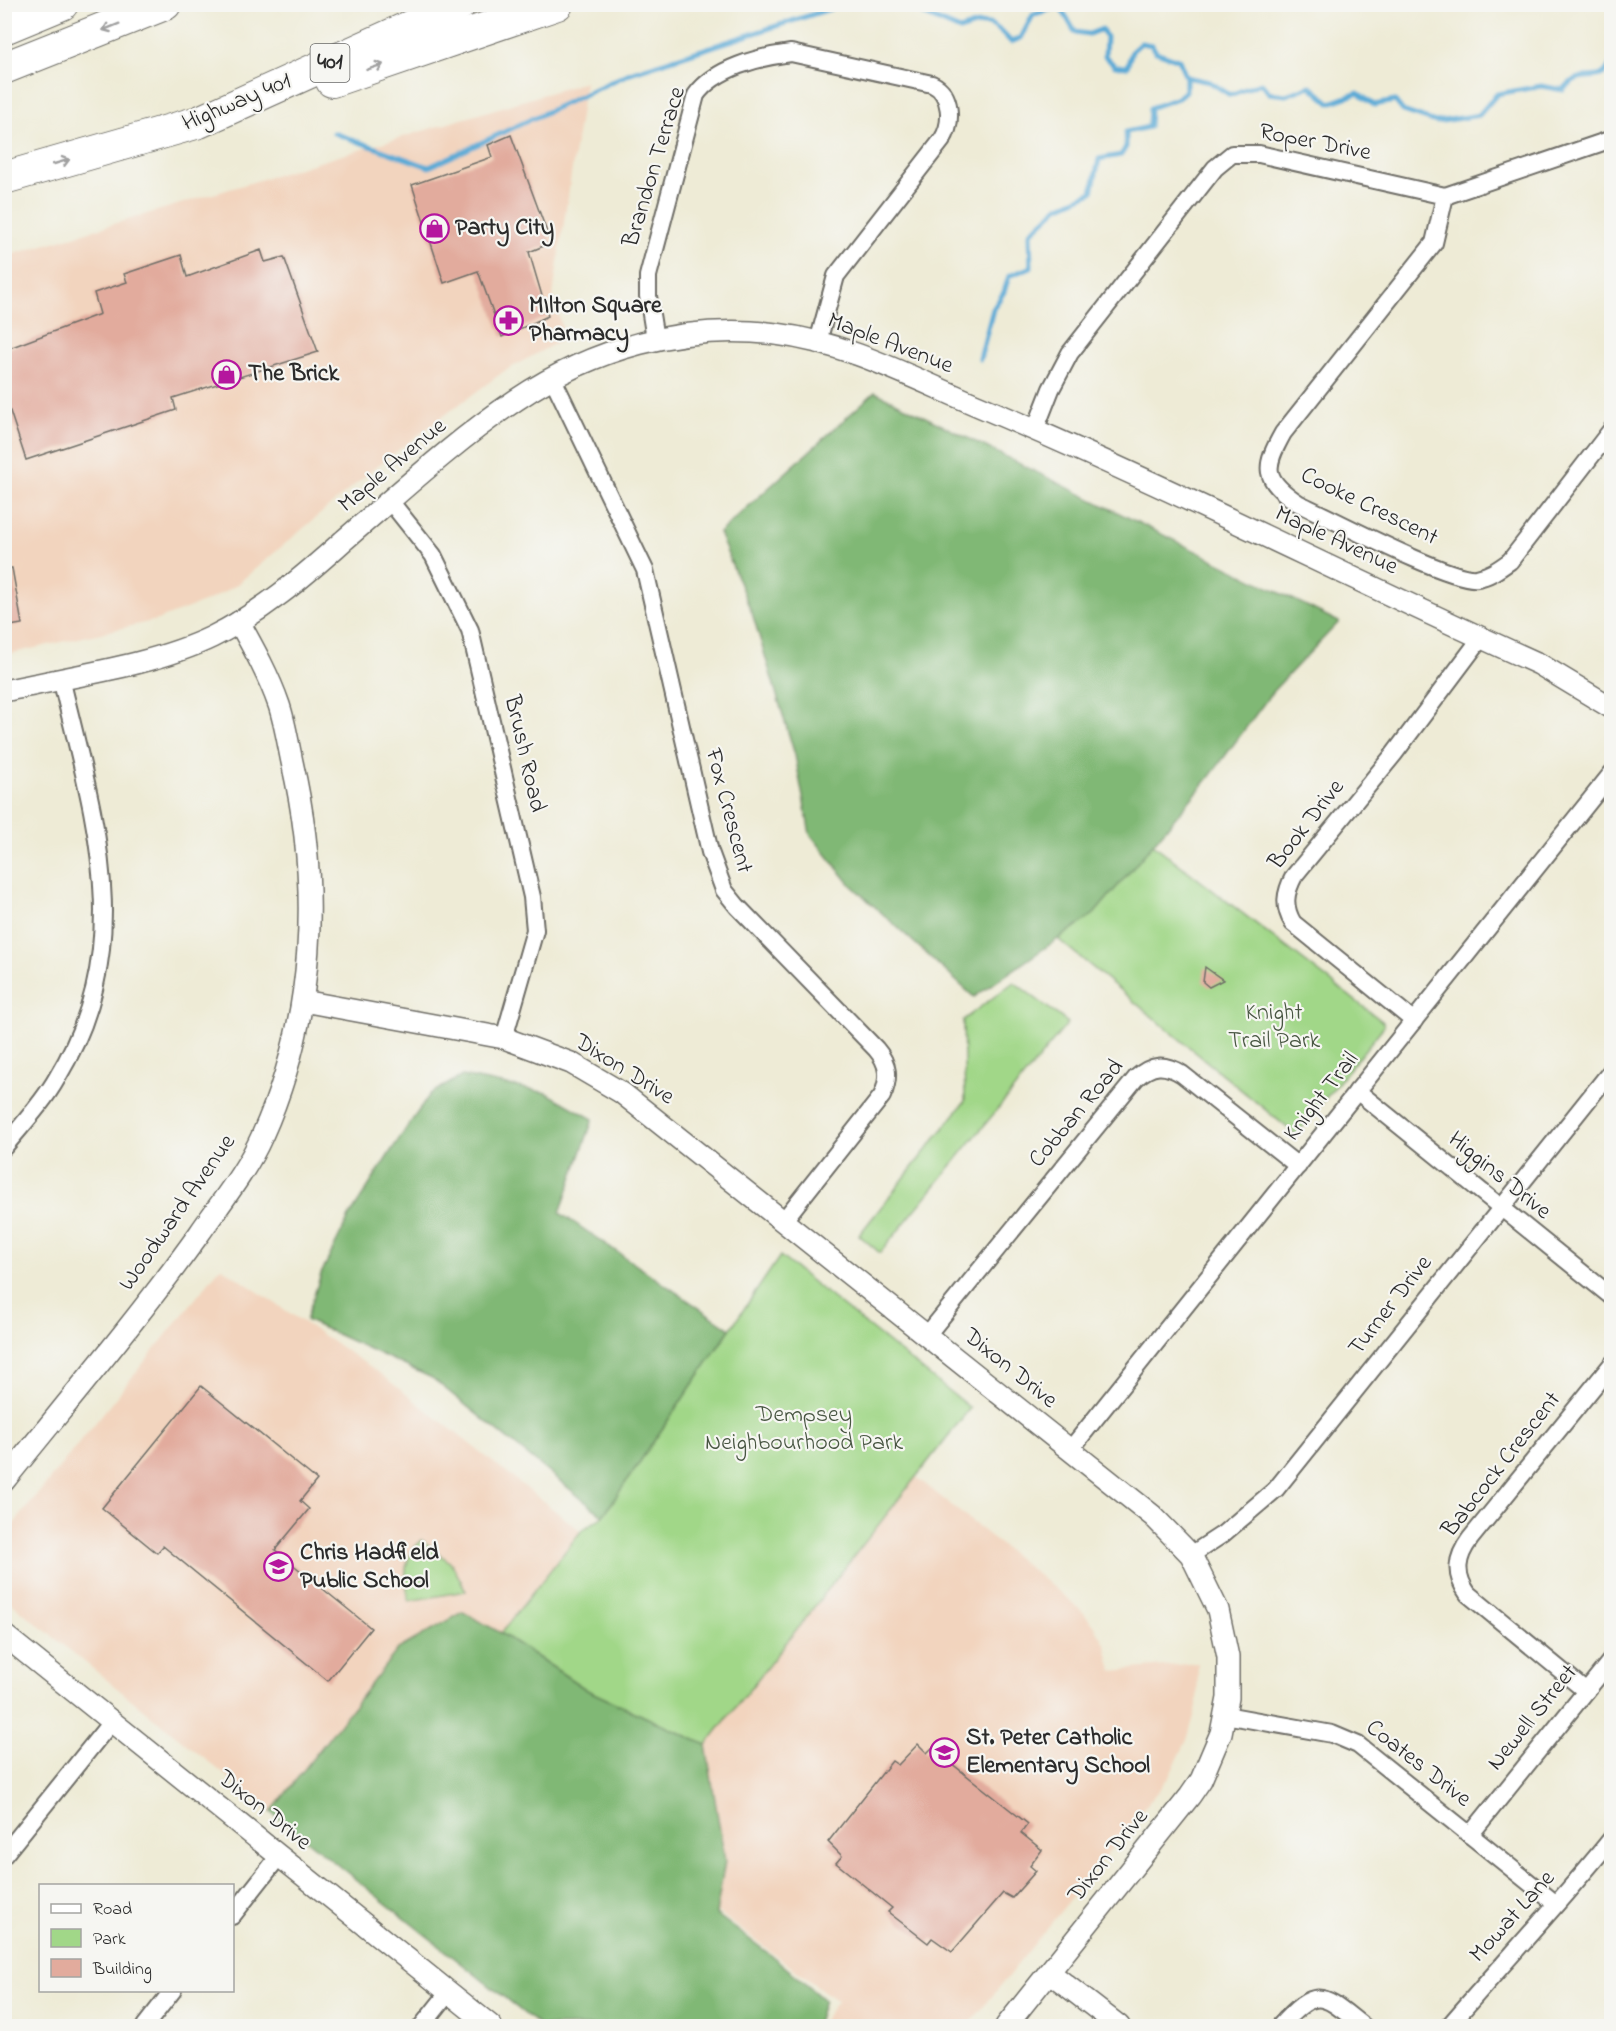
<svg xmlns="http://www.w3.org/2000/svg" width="1616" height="2031" viewBox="0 0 1616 2031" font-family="'Indie Flower',sans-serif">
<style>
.built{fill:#f2d4be}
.green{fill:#a1d788;stroke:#66815a;stroke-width:1.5}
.forest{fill:#80b874;stroke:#567250;stroke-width:1.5}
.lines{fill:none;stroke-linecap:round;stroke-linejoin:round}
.stream{stroke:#5caad6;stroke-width:5}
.building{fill:#e2ab9d}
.minor-casing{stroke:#6f6e67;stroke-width:20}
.tertiary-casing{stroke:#6f6e67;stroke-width:24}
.motorway-casing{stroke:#6f6e67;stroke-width:34}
.minor{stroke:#fff;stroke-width:16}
.tertiary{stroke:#fff;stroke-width:21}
.motorway{stroke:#fff;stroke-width:32}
.oneway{stroke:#a0a0a0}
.labels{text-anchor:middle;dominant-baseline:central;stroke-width:4.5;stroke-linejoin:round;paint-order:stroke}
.shield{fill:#f6f6f2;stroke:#686867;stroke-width:1.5}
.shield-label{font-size:22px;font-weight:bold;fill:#2b2b2b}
.street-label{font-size:24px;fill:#2b2b2b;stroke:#f6f6f2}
.poi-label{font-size:24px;font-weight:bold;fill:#2b2b2b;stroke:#f6f6f2;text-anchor:start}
.park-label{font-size:24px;fill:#485642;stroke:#f6f6f2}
</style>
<rect width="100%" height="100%" fill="#f6f6f2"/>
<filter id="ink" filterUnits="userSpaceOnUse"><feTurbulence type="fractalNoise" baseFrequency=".0167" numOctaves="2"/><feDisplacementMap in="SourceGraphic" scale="12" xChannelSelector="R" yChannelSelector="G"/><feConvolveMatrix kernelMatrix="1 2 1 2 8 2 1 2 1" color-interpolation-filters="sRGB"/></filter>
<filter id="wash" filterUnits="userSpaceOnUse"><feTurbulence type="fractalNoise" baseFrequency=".008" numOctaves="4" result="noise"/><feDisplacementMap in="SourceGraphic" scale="24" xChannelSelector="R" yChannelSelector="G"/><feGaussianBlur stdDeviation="1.35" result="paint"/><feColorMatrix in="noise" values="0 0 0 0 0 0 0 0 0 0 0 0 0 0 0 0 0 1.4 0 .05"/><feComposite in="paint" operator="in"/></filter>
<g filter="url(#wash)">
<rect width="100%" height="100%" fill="#eeebd6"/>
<!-- built -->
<g class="built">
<polygon points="585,82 553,295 565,338 503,372 449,412 376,467 235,586 209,600 157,620 5,655 4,257"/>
<polygon points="221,1267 378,1372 581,1531 501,1633 463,1613 398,1649 271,1812 5,1598 4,1536"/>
<polygon points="915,1476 1079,1608 1094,1625 1106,1646 1112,1671 1198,1663 1197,1706 1187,1740 1169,1777 968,2026 819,2026 837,2001 714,1909 706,1745"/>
</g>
<!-- green -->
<g class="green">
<polygon points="1153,844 1383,1022 1384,1026 1296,1135 1058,939 1094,914"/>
<polygon points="1014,982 1068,1023 880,1253 859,1235 965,1101 963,1020"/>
<polygon points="780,1256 970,1408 706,1745 587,1690 501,1633 581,1531 603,1516"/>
<path d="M422,1540L452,1564L466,1591L409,1601C404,1577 402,1557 422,1540Z"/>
</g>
<!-- forest -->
<g class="forest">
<polygon points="875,392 1339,622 1273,691 1208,779 1094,914 974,997 851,885 810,834 795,755 753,616 719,533"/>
<polygon points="462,1076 547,1093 593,1119 560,1213 730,1329 603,1516 432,1378 306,1320 321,1274 349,1217 391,1151 430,1094"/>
<polygon points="463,1612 501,1633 587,1690 706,1745 725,1861 716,1914 776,1959 824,2000 816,2026 540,2026 271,1812 398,1649"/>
</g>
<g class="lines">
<!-- stream -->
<g class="stream">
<path d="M926,4L923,14L960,30C986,20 992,20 1011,42L1021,38L1033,15L1060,6L1075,32L1089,34L1102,29L1106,37L1105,56L1115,66L1127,67L1132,51L1141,43L1152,45L1156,52L1179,60L1186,77L1210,82L1230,95L1261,83L1269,93L1286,95L1310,86L1330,103L1358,93L1374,105L1395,101L1403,111L1436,122L1479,115L1497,94L1541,86L1563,90C1566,87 1570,82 1574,80C1591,71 1601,86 1612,61"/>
<polyline points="334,133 429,167 630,73 845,4"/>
<polyline points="980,359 993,309 1004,292 1009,276 1031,267 1030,233 1058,207 1092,192 1099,159 1121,155 1126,147 1126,132 1149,127 1150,108 1178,98 1186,91 1186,77"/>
</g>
</g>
<g id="blocks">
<!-- building -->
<g class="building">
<polygon points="511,135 551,243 529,252 548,316 502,337 478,271 444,283 412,185 492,157 488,145"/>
<polygon points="261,250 265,262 284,257 318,352 173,398 176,410 26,460 4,393 4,350 100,314 94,293 127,282 124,274 181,255 187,277"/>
<polygon points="4,568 12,568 22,624 4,627"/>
<polygon points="1205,967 1223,980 1209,987 1203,982"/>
<polygon points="201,1386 317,1480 300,1501 309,1509 275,1550 371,1628 328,1681 163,1546 157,1553 102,1508"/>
<polygon points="918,1744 927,1753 932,1748 1028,1824 1021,1833 1042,1850 1030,1866 1036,1871 1012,1898 1003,1893 952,1952 932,1938 928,1943 888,1912 892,1908 836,1863 842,1856 828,1842 892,1761 898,1765"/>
</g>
</g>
</g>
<g filter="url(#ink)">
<use href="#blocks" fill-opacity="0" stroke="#6f6e67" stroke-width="1.5"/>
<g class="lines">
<defs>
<g id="minor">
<path d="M1445,196L1434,243L1283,433C1264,467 1262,479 1298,503C1329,517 1451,582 1477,578C1490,576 1500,568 1510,561L1612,429"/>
<path d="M655,339L648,296V276L696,95C715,68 759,57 791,53L932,84C952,93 953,123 942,140L836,276L818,342"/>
<path d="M552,377L645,570L710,852L724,890L737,906L876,1049C889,1064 890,1078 882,1096L784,1220"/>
<polyline points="1035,430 1051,389 1070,353 1215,168 1232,154 1259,154 1445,196 1612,139"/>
<polyline points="390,501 433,555 470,630 532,897 535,930 504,1038"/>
<path d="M1414,1021L1293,923C1283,906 1285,893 1294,876L1394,754L1481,638"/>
<polyline points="1357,1091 1612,1297"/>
<path d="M4,1147C22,1125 43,1103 57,1078C138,944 94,818 61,678"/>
<path d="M927,1335L1136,1078C1152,1064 1164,1063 1182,1074L1298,1166"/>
<polyline points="1070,1450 1612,773"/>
<polyline points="1191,1555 1223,1534 1276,1489 1612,1070"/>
<path d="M1586,1691L1468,1594C1454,1574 1456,1558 1470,1539L1612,1364"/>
<polyline points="1225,1715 1332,1734 1358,1745 1556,1904"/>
<polyline points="1470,1835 1612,1659"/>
<polyline points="4,1855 112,1721"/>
<polyline points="232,1916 279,1856"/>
<polyline points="145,2026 173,1990"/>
<polyline points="422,2026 449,1992"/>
<path d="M1280,2026C1318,1984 1323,1995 1363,2026"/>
<path d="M1449,2026C1503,1963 1560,1903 1612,1838"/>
</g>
<g id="tertiary">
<path d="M4,691C70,676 152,666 212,637C262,612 302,578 343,541C399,493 455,441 516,400C593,348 683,323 776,334C850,343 918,381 986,409C1173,488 1354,581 1539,664L1612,708"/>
<polyline points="303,1001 504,1038 571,1063 622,1093 1153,1516 1191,1555 1218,1610 1228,1657 1228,1698 1221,1733 1201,1780 1190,1796 1006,2026"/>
<path d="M4,1481C70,1399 138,1319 199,1234C221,1202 246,1172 262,1136C315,1018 321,887 292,762C288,743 285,723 279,705C269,676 254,649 239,622"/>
<polyline points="4,1635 491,2026"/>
<polyline points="1049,1972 1119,2026"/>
</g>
<g id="motorway">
<polyline points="4,28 62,4"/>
<polyline points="4,68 165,4"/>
<polyline points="332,81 557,4"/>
<polyline points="4,178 199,122 460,4"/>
</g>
</defs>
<!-- minor casing -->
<use href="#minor" class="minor-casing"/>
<!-- tertiary casing -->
<use href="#tertiary" class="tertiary-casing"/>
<!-- motorway casing -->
<use href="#motorway" class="motorway-casing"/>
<!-- minor -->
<use href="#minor" class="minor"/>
<!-- tertiary -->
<use href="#tertiary" class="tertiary"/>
<!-- motorway -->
<use href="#motorway" class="motorway"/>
</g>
<!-- one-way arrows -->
<defs><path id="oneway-shaft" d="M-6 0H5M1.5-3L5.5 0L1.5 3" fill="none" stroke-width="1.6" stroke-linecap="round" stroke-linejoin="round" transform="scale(1.5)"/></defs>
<g class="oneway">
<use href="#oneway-shaft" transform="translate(111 27) rotate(158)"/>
<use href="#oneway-shaft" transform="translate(375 67) rotate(-19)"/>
<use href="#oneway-shaft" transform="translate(61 162) rotate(-16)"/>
</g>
</g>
<!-- icons -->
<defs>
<symbol id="shop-ring" viewBox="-11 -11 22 22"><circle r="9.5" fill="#f6f6f2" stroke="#b5179e" stroke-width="1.5"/><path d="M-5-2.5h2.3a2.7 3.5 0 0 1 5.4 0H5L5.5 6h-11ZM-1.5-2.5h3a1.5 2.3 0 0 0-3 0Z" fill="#b5179e"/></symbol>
<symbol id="pharmacy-ring" viewBox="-11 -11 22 22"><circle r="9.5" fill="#f6f6f2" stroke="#b5179e" stroke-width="1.5"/><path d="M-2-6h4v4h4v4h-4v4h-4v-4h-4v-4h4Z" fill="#b5179e"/></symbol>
<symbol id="school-ring" viewBox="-11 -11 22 22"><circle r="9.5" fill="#f6f6f2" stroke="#b5179e" stroke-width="1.5"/><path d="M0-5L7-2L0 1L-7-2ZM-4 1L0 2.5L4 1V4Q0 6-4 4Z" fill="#b5179e"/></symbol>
</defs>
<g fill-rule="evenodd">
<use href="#shop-ring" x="418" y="212" width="33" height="33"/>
<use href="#pharmacy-ring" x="492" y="304" width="33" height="33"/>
<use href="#shop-ring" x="210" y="358" width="33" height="33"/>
<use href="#school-ring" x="262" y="1550" width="33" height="33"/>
<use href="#school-ring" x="928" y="1736" width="33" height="33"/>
</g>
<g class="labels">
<!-- shield labels -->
<rect class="shield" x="310.5" y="44" width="39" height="38" rx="4.5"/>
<g class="shield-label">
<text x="330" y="63">401</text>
</g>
<!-- street labels -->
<g class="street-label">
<text transform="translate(237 103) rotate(-23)">Highway 401</text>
<text transform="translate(1315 143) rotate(11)">Roper Drive</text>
<text transform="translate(655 167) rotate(-73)">Brandon Terrace</text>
<text transform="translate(890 344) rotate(21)">Maple Avenue</text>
<text transform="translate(393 466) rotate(-40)">Maple Avenue</text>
<text transform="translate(1369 507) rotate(26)">Cooke Crescent</text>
<text transform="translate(1336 541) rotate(25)">Maple Avenue</text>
<text transform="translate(524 754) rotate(77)">Brush Road</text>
<text transform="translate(728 811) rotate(75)">Fox Crescent</text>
<text transform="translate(1307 825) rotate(-52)">Book Drive</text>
<text transform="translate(624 1070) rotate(32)">Dixon Drive</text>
<text transform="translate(1322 1097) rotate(-52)">Knight Trail</text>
<text transform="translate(1077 1114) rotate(-50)">Cobban Road</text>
<text transform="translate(1499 1176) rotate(39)">Higgins Drive</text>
<text transform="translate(178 1213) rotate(-55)">Woodward Avenue</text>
<text transform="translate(1391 1306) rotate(-52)">Turner Drive</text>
<text transform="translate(1010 1369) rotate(39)">Dixon Drive</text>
<text transform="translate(1502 1465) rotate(-52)">Babcock Crescent</text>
<text transform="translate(1533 1718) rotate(-51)">Newell Street</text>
<text transform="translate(1418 1764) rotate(38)">Coates Drive</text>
<text transform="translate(264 1811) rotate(39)">Dixon Drive</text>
<text transform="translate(1109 1856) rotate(-51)">Dixon Drive</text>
<text transform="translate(1513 1917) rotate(-48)">Mowat Lane</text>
</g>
<!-- poi labels -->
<g class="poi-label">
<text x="455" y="228">Party City</text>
<text x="529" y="306">MIlton Square<tspan x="529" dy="28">Pharmacy</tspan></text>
<text x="248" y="374">The Brick</text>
<text x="300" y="1553">Chris Hadfield<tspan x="300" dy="28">Public School</tspan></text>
<text x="966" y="1738">St. Peter Catholic<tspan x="966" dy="28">Elementary School</tspan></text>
</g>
<!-- park labels -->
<g class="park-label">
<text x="1274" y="1013">Knight<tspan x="1274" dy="28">Trail Park</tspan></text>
<text x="804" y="1415">Dempsey<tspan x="804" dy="28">Neighbourhood Park</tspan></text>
</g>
</g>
<!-- margin -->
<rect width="1616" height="2031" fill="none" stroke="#f6f6f2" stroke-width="24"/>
<!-- legend -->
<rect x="39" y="1884" width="195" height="108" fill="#f6f6f2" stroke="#a5a5a2" stroke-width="1.5"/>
<rect x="51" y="1904" width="30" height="9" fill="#ffffff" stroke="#a5a5a2" stroke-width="1.5"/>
<text x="93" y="1914" font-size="18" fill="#2b2b2b">Road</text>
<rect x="51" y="1929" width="30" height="18" fill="#a1d788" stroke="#a5a5a2" stroke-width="1.5"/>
<text x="93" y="1944" font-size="18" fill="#2b2b2b">Park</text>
<rect x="51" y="1959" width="30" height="18" fill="#e2ab9d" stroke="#a5a5a2" stroke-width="1.5"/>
<text x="93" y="1974" font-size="18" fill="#2b2b2b">Building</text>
</svg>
